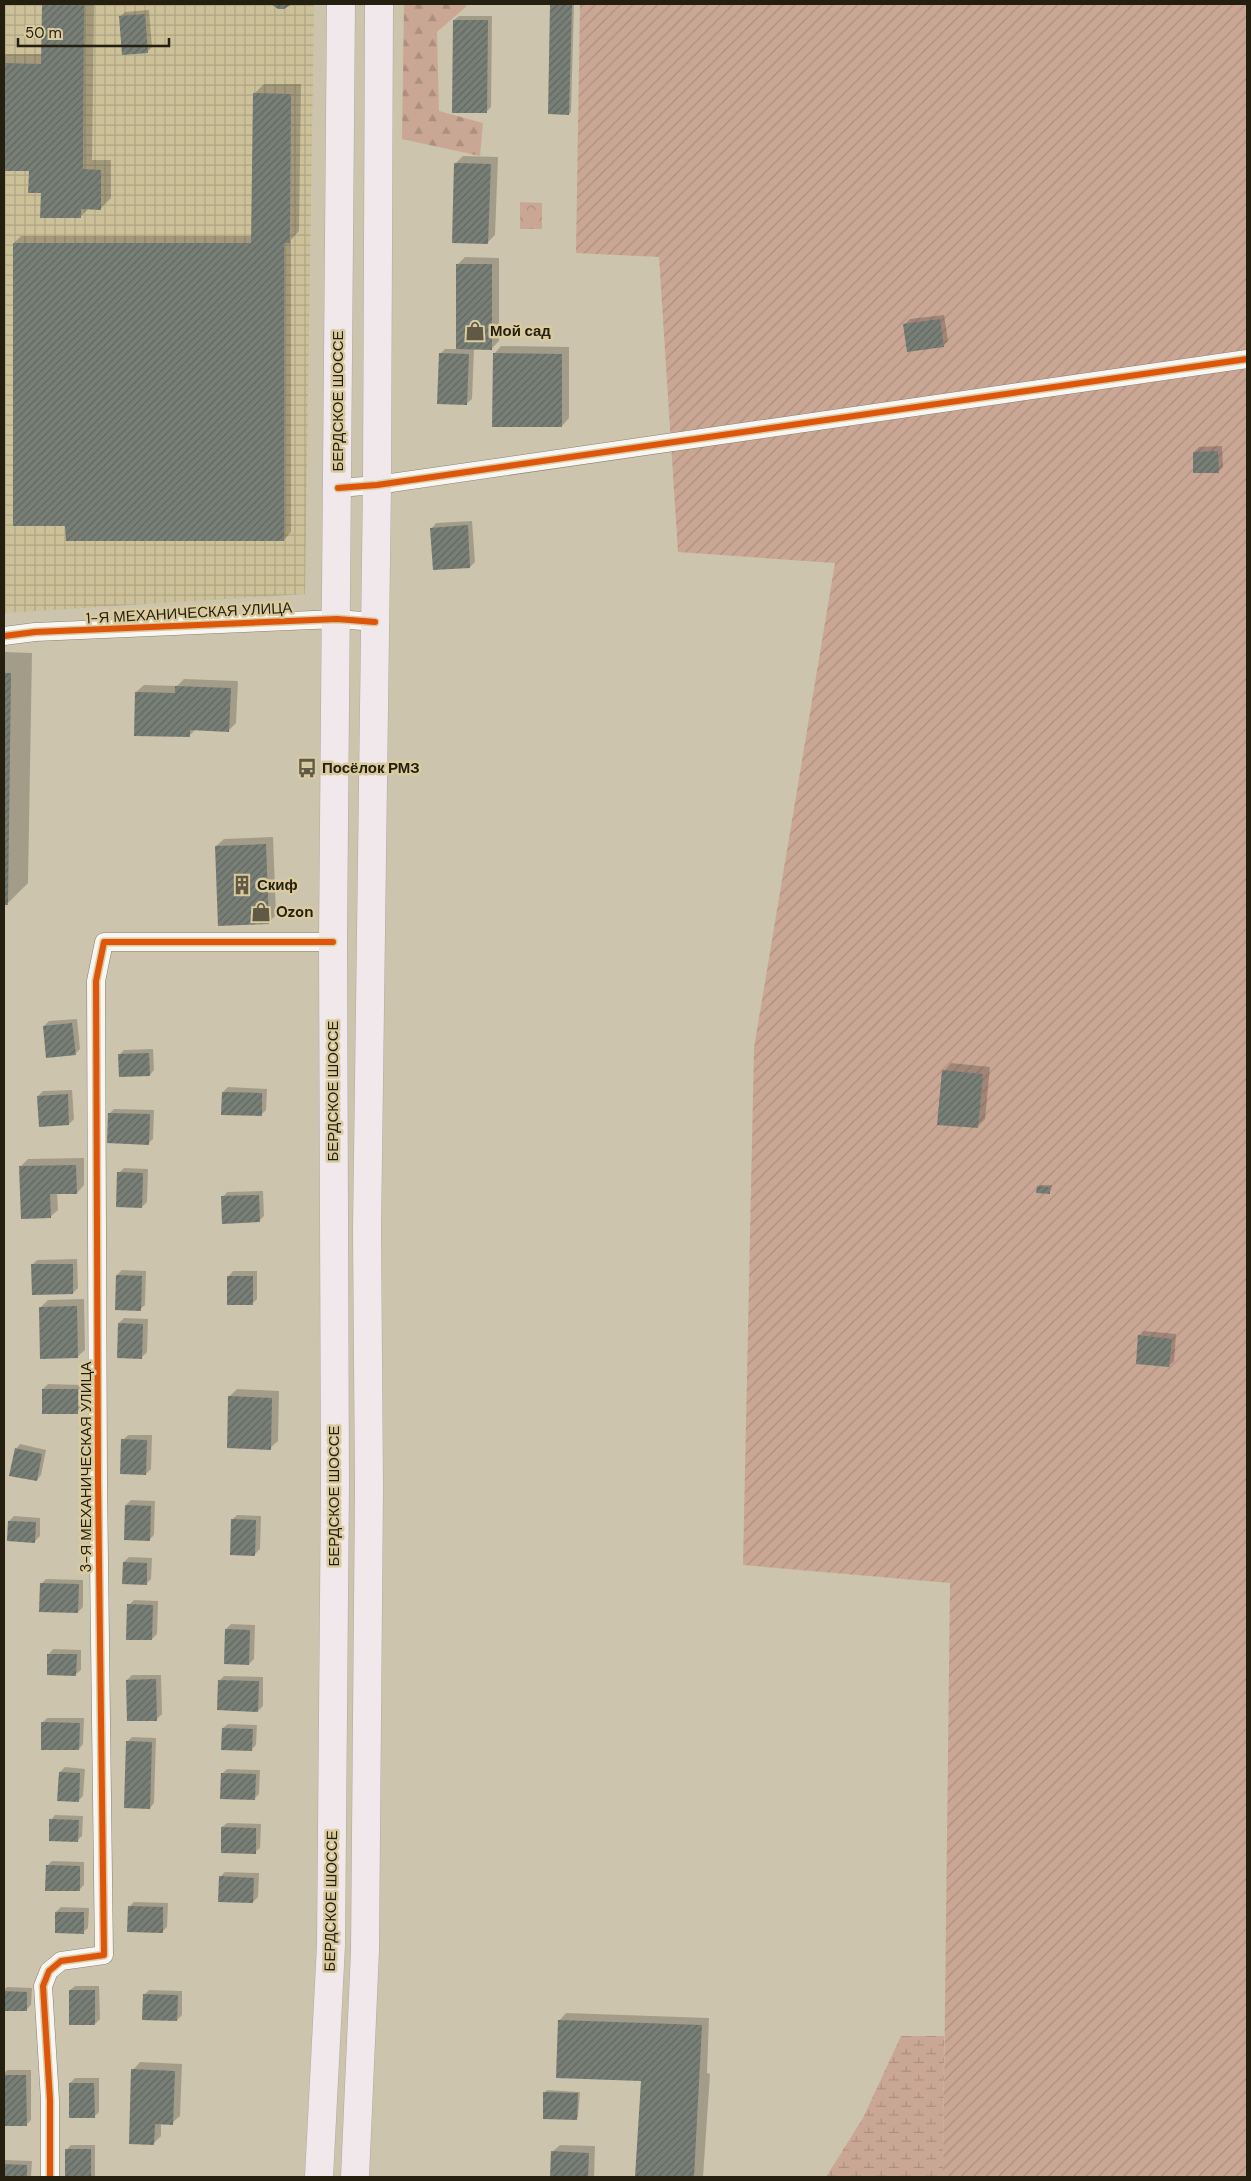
<svg xmlns="http://www.w3.org/2000/svg" width="1251" height="2181" viewBox="0 0 1251 2181" font-family="'DM Sans',sans-serif">
<style>
.industrial{fill:url(#industrial-grid)}
.forest{fill:url(#forest-firs)}
.wetland{fill:url(#wetland-marsh)}
.park{fill:url(#park-crowns)}
.garden{fill:url(#garden-furrows)}
.shadow{fill:#0003}
.building{fill:url(#building-hatch)}
.lines{fill:none;stroke-linecap:round;stroke-linejoin:round}
.minor-casing{stroke:#87816f;stroke-width:19}
.trunk-casing{stroke:#b4a7a3;stroke-width:29}
.minor{stroke:#f7f6f3;stroke-width:18}
.trunk{stroke:#f0e8ea;stroke-width:28}
.cycleway-casing{stroke:#d9cb9f;stroke-width:9}
.cycleway{stroke:#de560c;stroke-width:6}
.labels{text-anchor:middle;dominant-baseline:central;stroke-width:5;stroke-linejoin:round;paint-order:stroke}
.poi-label{font-size:15px;font-weight:bold;fill:#241f0e;stroke:#d9cb9f;text-anchor:start}
.street-label{font-size:15px;fill:#241f0e;stroke:#d9cb9f}
</style>
<defs>
<pattern id="industrial-grid" width="8" height="8" patternUnits="userSpaceOnUse" patternTransform="scale(1.25)"><rect width="8" height="8" fill="#cdc19a"/><path d="M0 4h8M4 0v8" fill="none" stroke="#b0a584"/></pattern>
<pattern id="forest-firs" width="22" height="20" patternUnits="userSpaceOnUse" patternTransform="scale(1.25)"><rect width="22" height="20" fill="#caa795"/><path d="M5 1l3.5 6h-7zM16 11l3.5 6h-7z" fill="#ad8f7f"/></pattern>
<pattern id="wetland-marsh" width="20" height="14" patternUnits="userSpaceOnUse" patternTransform="scale(1.25)"><rect width="20" height="14" fill="#caa795"/><path d="M1 5h8M5 5V1M11 12h8M15 12V8" fill="none" stroke="#ad8f7f"/></pattern>
<pattern id="park-crowns" width="20" height="18" patternUnits="userSpaceOnUse" patternTransform="scale(1.25)"><rect width="20" height="18" fill="#caa795"/><path d="M2 6a3 3 0 1 1 6 0M12 15a3 3 0 1 1 6 0" fill="none" stroke="#ad8f7f"/></pattern>
<pattern id="garden-furrows" width="10" height="10" patternUnits="userSpaceOnUse" patternTransform="scale(1.25)"><rect width="10" height="10" fill="#caa795"/><path d="M-1 1l2-2M0 10L10 0M9 11l2-2" fill="none" stroke="#ad8f7f"/></pattern>
<pattern id="building-hatch" width="6" height="6" patternUnits="userSpaceOnUse" patternTransform="scale(1.25)"><rect width="6" height="6" fill="#787f77"/><path d="M-1 1l2-2M0 6l6-6M5 7l2-2" fill="none" stroke="#626760"/></pattern>
</defs>
<rect width="100%" height="100%" fill="#ccc4ac"/>
<!-- industrial -->
<polygon class="industrial" points="4,4 314,4 305,594 4,613"/>
<!-- forest -->
<polygon class="forest" points="404,4 462,4 467,6 437,32 439,111 483,123 480,156 402,139"/>
<!-- wetland -->
<polygon class="wetland" points="901,2036 944,2036 943,2177 826,2177 863,2118"/>
<!-- park -->
<polygon class="park" points="520,202 542,203 542,229 520,229"/>
<!-- garden -->
<polygon class="garden" points="580,4 1247,4 1247,2177 943,2177 950,1583 743,1565 754,1048 835,563 678,552 659,257 576,253"/>
<!-- shadow -->
<g class="shadow">
<polygon points="43,4 94,4 92,160 111,160 111,198 101,208 89,208 80,217 42,192 30,170 4,170 4,56 6,54 42,54"/>
<polygon points="552,4 574,4 571,112 569,114 549,113"/>
<polygon points="149,10 152,47 147,52 120,17 125,12"/>
<polygon points="459,16 492,16 491,107 486,112 454,20"/>
<polygon points="264,84 301,84 299,231 291,240 291,532 284,540 67,525 14,243 21,236 253,236 254,94"/>
<polygon points="463,156 498,157 495,235 487,243 456,163"/>
<polygon points="465,257 499,258 499,341 492,348 474,348 472,399 467,403 440,354 445,349 457,349 457,265"/>
<polygon points="944,315 948,341 943,346 905,324 910,319"/>
<polygon points="501,346 569,347 569,418 562,426 494,354"/>
<polygon points="1222,446 1223,467 1218,472 1194,452 1199,447"/>
<polygon points="472,521 475,562 470,567 432,528 436,523"/>
<polygon points="4,652 32,653 28,883 7,904 4,904"/>
<polygon points="184,679 238,681 236,723 229,730 196,729 189,736 136,692 144,685 177,686"/>
<polygon points="273,837 276,915 269,922 216,846 224,839"/>
<polygon points="77,1019 80,1049 75,1054 44,1026 49,1021"/>
<polygon points="153,1049 154,1070 150,1075 119,1055 124,1050"/>
<polygon points="951,1063 990,1067 985,1119 977,1127 944,1071"/>
<polygon points="228,1087 267,1089 266,1110 261,1115 223,1092"/>
<polygon points="72,1090 74,1119 69,1124 38,1096 43,1091"/>
<polygon points="114,1109 154,1110 153,1139 148,1143 109,1114"/>
<polygon points="84,1158 84,1185 77,1193 57,1193 58,1210 50,1217 21,1166 28,1159"/>
<polygon points="124,1168 148,1169 147,1202 142,1207 119,1173"/>
<polygon points="1040,1185 1052,1185 1051,1190 1049,1192 1038,1187"/>
<polygon points="263,1191 264,1216 259,1221 223,1197 227,1192"/>
<polygon points="77,1259 78,1288 73,1293 32,1265 37,1260"/>
<polygon points="122,1270 146,1271 145,1305 140,1309 117,1275"/>
<polygon points="233,1271 257,1271 257,1299 252,1304 229,1276"/>
<polygon points="84,1299 85,1350 77,1357 40,1308 48,1300"/>
<polygon points="124,1318 148,1319 147,1352 142,1357 119,1323"/>
<polygon points="1144,1331 1176,1334 1174,1361 1169,1366 1140,1336"/>
<polygon points="48,1384 82,1385 82,1408 77,1413 43,1389"/>
<polygon points="237,1389 279,1391 278,1441 270,1448 229,1397"/>
<polygon points="128,1435 152,1435 151,1469 146,1474 123,1440"/>
<polygon points="20,1444 46,1450 41,1475 37,1480 16,1449"/>
<polygon points="131,1500 155,1501 154,1535 150,1539 126,1505"/>
<polygon points="237,1515 261,1516 260,1549 255,1554 232,1520"/>
<polygon points="14,1516 40,1518 40,1536 35,1541 9,1521"/>
<polygon points="129,1557 152,1558 151,1579 146,1584 124,1562"/>
<polygon points="46,1579 83,1580 83,1607 78,1612 41,1584"/>
<polygon points="134,1600 158,1601 157,1634 152,1639 129,1605"/>
<polygon points="231,1624 255,1625 254,1659 249,1664 226,1629"/>
<polygon points="53,1649 81,1650 81,1670 76,1674 49,1654"/>
<polygon points="132,1675 161,1675 162,1714 157,1719 127,1680"/>
<polygon points="224,1676 263,1677 263,1706 258,1711 219,1681"/>
<polygon points="47,1718 84,1718 83,1744 79,1749 43,1722"/>
<polygon points="228,1724 257,1725 256,1745 251,1750 223,1728"/>
<polygon points="132,1737 156,1738 154,1803 150,1808 127,1742"/>
<polygon points="65,1767 85,1769 83,1796 78,1801 60,1772"/>
<polygon points="227,1769 260,1770 259,1794 254,1799 222,1774"/>
<polygon points="55,1815 83,1816 82,1836 78,1840 51,1820"/>
<polygon points="227,1823 261,1824 260,1848 255,1852 222,1827"/>
<polygon points="52,1861 84,1862 84,1885 79,1890 47,1866"/>
<polygon points="225,1872 259,1873 258,1897 253,1902 220,1877"/>
<polygon points="134,1902 168,1903 167,1927 162,1932 130,1906"/>
<polygon points="61,1907 89,1908 88,1928 83,1932 56,1912"/>
<polygon points="75,1986 99,1986 100,2019 95,2024 70,1990"/>
<polygon points="7,1987 32,1988 31,2005 26,2010 4,2010 4,1990"/>
<polygon points="149,1990 182,1991 182,2015 177,2020 144,1995"/>
<polygon points="566,2013 709,2018 707,2073 710,2074 703,2177 636,2177 643,2080 559,2021"/>
<polygon points="140,2062 182,2064 180,2116 172,2123 161,2123 161,2136 153,2144 133,2070"/>
<polygon points="7,2070 31,2070 31,2120 26,2125 4,2125 4,2073"/>
<polygon points="75,2078 99,2078 99,2112 94,2117 70,2083"/>
<polygon points="547,2090 580,2092 578,2117 576,2119 545,2092"/>
<polygon points="71,2145 95,2145 95,2177 66,2177 66,2150"/>
<polygon points="560,2145 595,2146 594,2177 551,2177 552,2152"/>
<polygon points="4,2160 32,2161 31,2177 4,2177"/>
</g>
<!-- building -->
<g class="building">
<polygon points="42,4 84,4 83,169 101,170 101,210 81,209 81,218 40,218 41,193 28,193 29,171 4,171 4,63 41,64"/>
<polygon points="271,4 292,4 284,9 278,9"/>
<polygon points="550,4 572,4 569,115 548,114"/>
<polygon points="145,14 148,53 122,55 119,16"/>
<polygon points="453,20 488,20 487,113 452,113"/>
<polygon points="253,93 291,94 290,243 284,243 284,541 66,541 65,526 13,526 13,243 251,243"/>
<polygon points="454,163 491,164 488,244 452,243"/>
<polygon points="456,264 492,264 492,350 456,349"/>
<polygon points="940,319 944,347 907,352 903,324"/>
<polygon points="439,353 469,354 467,405 437,404"/>
<polygon points="493,353 562,354 562,427 492,427"/>
<polygon points="1218,451 1219,473 1193,473 1193,452"/>
<polygon points="468,525 470,568 433,570 430,528"/>
<polygon points="4,673 11,673 8,905 4,905"/>
<polygon points="175,686 231,688 229,732 190,730 190,737 134,736 135,692 175,693"/>
<polygon points="266,844 269,924 218,926 215,846"/>
<polygon points="72,1023 76,1055 46,1058 43,1026"/>
<polygon points="149,1053 150,1076 119,1077 118,1054"/>
<polygon points="942,1070 983,1074 978,1128 937,1125"/>
<polygon points="222,1092 262,1093 262,1116 221,1115"/>
<polygon points="68,1094 69,1125 39,1127 37,1096"/>
<polygon points="108,1113 150,1114 149,1145 107,1143"/>
<polygon points="76,1165 77,1194 50,1194 51,1218 21,1219 19,1166"/>
<polygon points="117,1172 143,1173 142,1208 116,1207"/>
<polygon points="1037,1186 1050,1187 1050,1194 1036,1193"/>
<polygon points="259,1195 260,1222 222,1224 221,1196"/>
<polygon points="31,1264 73,1264 73,1294 32,1295"/>
<polygon points="116,1275 142,1276 141,1311 115,1310"/>
<rect x="227" y="1276" width="26" height="29"/>
<polygon points="77,1306 78,1358 40,1359 39,1307"/>
<polygon points="118,1323 143,1324 142,1359 117,1358"/>
<polygon points="1138,1335 1172,1339 1169,1367 1136,1364"/>
<rect x="42" y="1389" width="36" height="25"/>
<polygon points="228,1396 272,1398 271,1450 227,1448"/>
<polygon points="121,1439 147,1440 146,1475 120,1474"/>
<polygon points="15,1448 42,1454 37,1481 9,1476"/>
<polygon points="125,1505 151,1506 150,1541 124,1540"/>
<polygon points="231,1519 256,1520 255,1556 230,1555"/>
<polygon points="8,1521 36,1522 35,1543 7,1541"/>
<polygon points="123,1562 147,1563 147,1585 122,1584"/>
<polygon points="40,1583 79,1584 78,1613 39,1612"/>
<polygon points="127,1604 153,1605 152,1640 126,1640"/>
<polygon points="225,1629 250,1630 249,1665 224,1664"/>
<polygon points="47,1654 77,1654 76,1676 47,1675"/>
<polygon points="156,1679 157,1721 127,1721 126,1680"/>
<polygon points="218,1680 259,1681 258,1712 217,1710"/>
<polygon points="41,1722 80,1723 79,1750 41,1750"/>
<polygon points="222,1728 253,1729 252,1751 221,1750"/>
<polygon points="126,1741 152,1742 150,1809 124,1808"/>
<polygon points="59,1772 80,1773 79,1802 57,1801"/>
<polygon points="221,1773 256,1774 255,1800 220,1799"/>
<polygon points="49,1819 79,1820 78,1842 49,1841"/>
<polygon points="221,1827 256,1828 256,1854 221,1853"/>
<polygon points="46,1865 80,1866 80,1891 45,1891"/>
<polygon points="219,1876 254,1878 253,1903 218,1902"/>
<polygon points="128,1906 163,1907 163,1933 127,1932"/>
<polygon points="55,1912 84,1912 84,1934 55,1933"/>
<rect x="69" y="1990" width="26" height="35"/>
<polygon points="4,1991 27,1992 27,2011 4,2011"/>
<polygon points="143,1994 178,1995 177,2021 142,2020"/>
<polygon points="558,2020 702,2025 694,2177 635,2177 641,2081 556,2078"/>
<polygon points="131,2069 175,2071 173,2125 155,2124 154,2145 129,2144"/>
<polygon points="4,2075 26,2075 27,2126 4,2126"/>
<polygon points="69,2083 94,2083 95,2118 69,2118"/>
<polygon points="543,2092 578,2093 577,2120 543,2119"/>
<rect x="65" y="2149" width="26" height="28"/>
<polygon points="551,2151 589,2153 588,2177 550,2177"/>
<polygon points="4,2164 27,2165 27,2177 4,2177"/>
</g>
<g class="lines">
<defs>
<g id="minor">
<polyline points="338,488 377,485 1247,359"/>
<polyline points="4,636 35,632 337,619 375,622"/>
<polyline points="50,2177 50,2100 43,1986 49,1971 61,1961 104,1955 98,1482 96,981 104,942 333,942"/>
</g>
<g id="trunk">
<polyline points="319,2177 331,1945 335,1484 333,942 341,4"/>
<polyline points="355,2177 365,1951 369,1488 367,1230 377,485 379,4"/>
</g>
</defs>
<!-- minor casing -->
<use href="#minor" class="minor-casing"/>
<!-- trunk casing -->
<use href="#trunk" class="trunk-casing"/>
<!-- minor -->
<use href="#minor" class="minor"/>
<!-- trunk -->
<use href="#trunk" class="trunk"/>
<defs>
<g id="cycleway">
<polyline points="338,488 377,485 1247,359"/>
<polyline points="4,636 35,632 337,619 375,622"/>
<polyline points="50,2177 50,2100 43,1986 49,1971 61,1961 104,1955 98,1482 96,981 104,942 333,942"/>
</g>
</defs>
<!-- cycleway casing -->
<use href="#cycleway" class="cycleway-casing"/>
<!-- cycleway -->
<use href="#cycleway" class="cycleway"/>
</g>
<!-- icons -->
<defs>
<symbol id="shop-bare" viewBox="-9 -9 18 18"><path d="M-5-2.5h2.3a2.7 3.5 0 0 1 5.4 0H5L5.5 6h-11ZM-1.5-2.5h3a1.5 2.3 0 0 0-3 0Z" fill="#5f5945" stroke="#d9cb9f" stroke-width="2.5" paint-order="stroke"/></symbol>
<symbol id="bus-bare" viewBox="-9 -9 18 18"><path d="M-5-6H5V4H4V6H2V4H-2V6H-4V4H-5ZM-3.5-4V0h7V-4ZM-3.5 1.2v1.5H-2V1.2ZM2 1.2v1.5H3.5V1.2Z" fill="#5f5945" stroke="#d9cb9f" stroke-width="2.5" paint-order="stroke"/></symbol>
<symbol id="building-bare" viewBox="-9 -9 18 18"><path d="M-4-6H4V6H1V3H-1V6H-4ZM-2.5-4.3h1.7v1.8h-1.7ZM.8-4.3h1.7v1.8H.8ZM-2.5-1h1.7V.8h-1.7ZM.8-1h1.7V.8H.8Z" fill="#5f5945" stroke="#d9cb9f" stroke-width="2.5" paint-order="stroke"/></symbol>
</defs>
<g fill-rule="evenodd">
<use href="#shop-bare" x="461" y="317" width="28" height="28"/>
<use href="#bus-bare" x="293" y="754" width="28" height="28"/>
<use href="#building-bare" x="228" y="871" width="28" height="28"/>
<use href="#shop-bare" x="247" y="898" width="28" height="28"/>
</g>
<g class="labels">
<!-- poi labels -->
<g class="poi-label">
<text x="490" y="331">Мой сад</text>
<text x="322" y="768">Посёлок РМЗ</text>
<text x="257" y="885">Скиф</text>
<text x="276" y="912">Ozon</text>
</g>
<!-- street labels -->
<g class="street-label">
<text transform="translate(338 401) rotate(-90)">БЕРДСКОЕ ШОССЕ</text>
<text transform="translate(189 613) rotate(-3)">1-Я МЕХАНИЧЕСКАЯ УЛИЦА</text>
<text transform="translate(333 1091) rotate(-90)">БЕРДСКОЕ ШОССЕ</text>
<text transform="translate(86 1467) rotate(-90)">3-Я МЕХАНИЧЕСКАЯ УЛИЦА</text>
<text transform="translate(334 1496) rotate(-90)">БЕРДСКОЕ ШОССЕ</text>
<text transform="translate(331 1901) rotate(-89)">БЕРДСКОЕ ШОССЕ</text>
</g>
</g>
<!-- border -->
<rect width="1251" height="2181" fill="none" stroke="#241f0e" stroke-width="10"/>
<!-- scale -->
<path d="M18 38v8h151v-8" fill="none" stroke="#241f0e" stroke-width="2.5"/>
<text x="25" y="38" font-size="15" fill="#241f0e" stroke="#d9cb9f" stroke-width="4" paint-order="stroke">50 m</text>
</svg>
